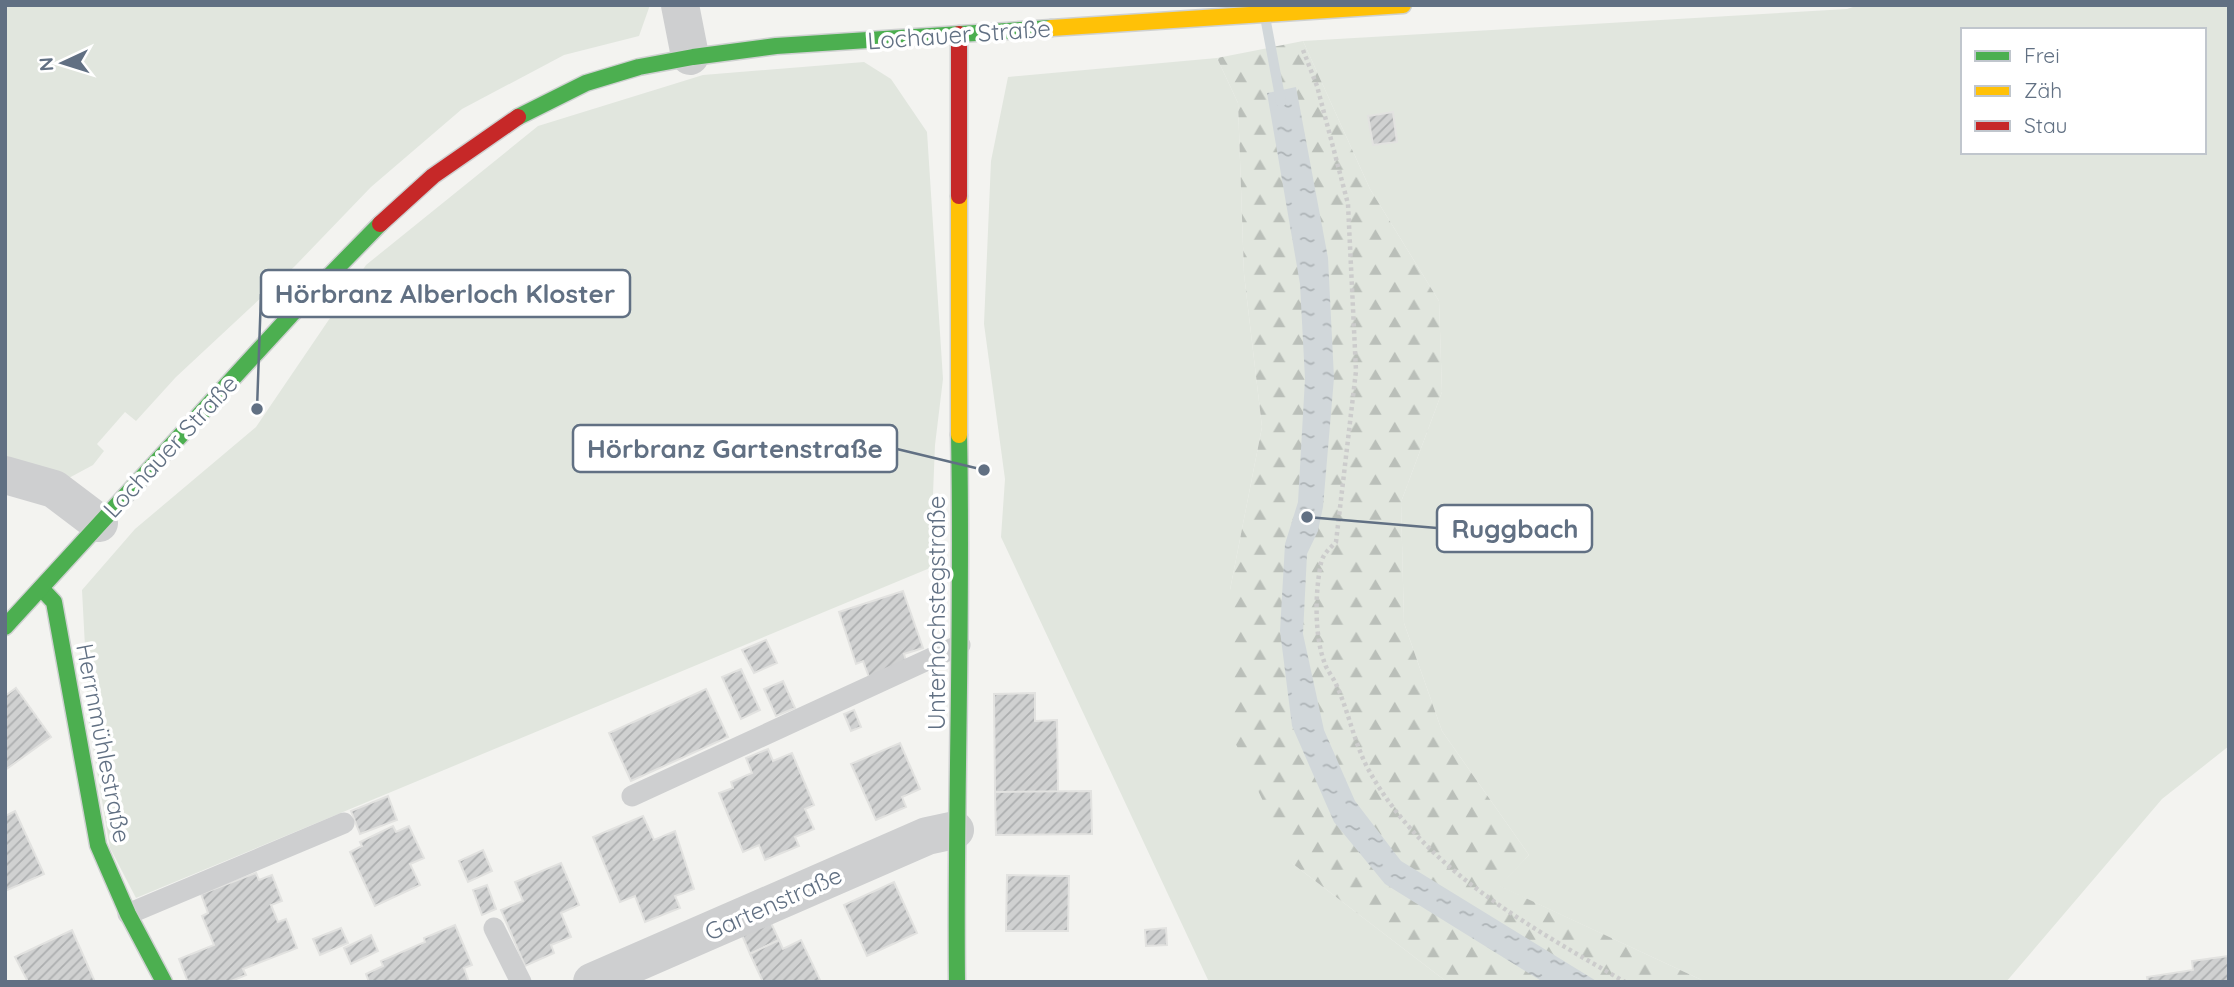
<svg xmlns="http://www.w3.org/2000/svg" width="2234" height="987" viewBox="0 0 2234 987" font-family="Quicksand,sans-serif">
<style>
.green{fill:#e1e6de;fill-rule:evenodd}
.forest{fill:url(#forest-firs)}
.water{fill:url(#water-ripples)}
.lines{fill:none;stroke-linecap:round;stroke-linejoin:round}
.stream{stroke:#d1d7da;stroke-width:10}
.building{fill:url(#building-hatch);stroke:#e2e2e0;stroke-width:2}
.fast-casing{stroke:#cfd1d1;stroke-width:19}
.slow-casing{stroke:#cfd1d1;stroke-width:19}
.jam-casing{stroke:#cfd1d1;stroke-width:19}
.path{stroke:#ccc;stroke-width:4.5;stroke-dasharray:3.5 3.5;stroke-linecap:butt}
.lane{stroke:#cecfd0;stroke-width:21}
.street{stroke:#cecfd0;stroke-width:38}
.fast{stroke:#4caf50;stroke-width:16}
.slow{stroke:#ffc107;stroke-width:16}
.jam{stroke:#c62828;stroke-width:16}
.labels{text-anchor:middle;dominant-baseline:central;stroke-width:7;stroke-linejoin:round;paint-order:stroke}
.street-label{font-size:24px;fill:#617083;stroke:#fff}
.leader{fill:none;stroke:#617083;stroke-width:2.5}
.callout-dot{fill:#617083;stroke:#fff;stroke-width:2.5}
.callout{fill:#fff;stroke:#617083;stroke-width:2.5}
.callout-label{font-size:26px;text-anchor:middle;font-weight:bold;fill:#617083}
</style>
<defs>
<pattern id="forest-firs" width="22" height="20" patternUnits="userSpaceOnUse" patternTransform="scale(1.75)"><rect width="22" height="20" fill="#e1e6de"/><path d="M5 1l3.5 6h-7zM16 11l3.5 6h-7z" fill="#babfb9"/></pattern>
<pattern id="water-ripples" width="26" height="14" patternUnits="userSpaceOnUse" patternTransform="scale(1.75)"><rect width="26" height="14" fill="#d1d7da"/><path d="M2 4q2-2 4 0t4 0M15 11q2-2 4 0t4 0" fill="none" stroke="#adb3b6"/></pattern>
<pattern id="building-hatch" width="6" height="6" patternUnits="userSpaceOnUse" patternTransform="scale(1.75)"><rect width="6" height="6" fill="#d0d1d1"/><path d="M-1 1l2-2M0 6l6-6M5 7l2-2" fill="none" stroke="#acaeaf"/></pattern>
</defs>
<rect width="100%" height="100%" fill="#f3f3f0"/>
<!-- green -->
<g class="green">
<polygon points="5,5 650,5 639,36 564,55 462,109 371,187 295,266 176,377 136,421 125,412 97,444 104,451 93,465 67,479 5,461"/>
<path d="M1859,5H2229V746L2162,799L2006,982H1706L1499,886L1529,855L1442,731L1404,623L1401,502L1442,392L1439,301L1370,189L1303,41L1847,9ZM1963,30H2204V152H1963Z"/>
<polygon points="1217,58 1238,103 1244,274 1262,427 1230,590 1293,864 1447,982 1209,982 1001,537 1005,479 984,324 991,161 1008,77"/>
<polygon points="864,62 891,79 927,132 943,379 935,445 930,568 136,898 110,848 89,723 82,590 135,529 256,427 366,265 538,126 703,75"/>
</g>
<!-- forest -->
<polygon class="forest" points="1303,41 1370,189 1439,301 1442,392 1401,502 1404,623 1442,731 1529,855 1500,886 1706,982 1447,982 1293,864 1233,738 1230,590 1262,427 1244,274 1238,103 1217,58"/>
<!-- water -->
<polygon class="water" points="1296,87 1328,258 1334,378 1323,507 1318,531 1307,554 1303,634 1324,730 1355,801 1401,861 1598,982 1543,982 1385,884 1334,822 1292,726 1280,631 1285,544 1298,502 1305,379 1300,284 1267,93"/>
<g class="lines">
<!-- stream -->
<polyline class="stream" points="1266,22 1281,102"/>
</g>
<!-- building -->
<g class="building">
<polygon points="1393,112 1397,142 1373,145 1368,116"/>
<polygon points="903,591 923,648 904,654 907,664 869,677 863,661 856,664 839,612"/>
<polygon points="766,640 777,663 754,673 742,650"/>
<polygon points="741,669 760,710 741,719 722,677"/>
<polygon points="783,681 795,708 776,716 764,689"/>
<polygon points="16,688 51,737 5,770 5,696"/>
<polygon points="706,689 728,737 631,781 609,733"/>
<polygon points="1035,693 1035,721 1057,720 1058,792 995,792 994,694"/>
<polygon points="854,710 861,727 851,731 844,714"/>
<polygon points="900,743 920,789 902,797 906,807 876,820 851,764"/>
<polygon points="768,749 773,761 792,753 814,805 805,809 814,829 795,837 799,846 765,860 759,845 743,852 719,793 733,788 731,782 752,773 746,758"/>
<polygon points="1091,791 1092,834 996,835 995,792"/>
<polygon points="388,796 397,820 360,834 351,811"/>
<polygon points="15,811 44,874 5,891 5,816"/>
<polygon points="643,816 654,840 675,831 694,889 675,896 680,908 645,922 635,896 620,902 593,837"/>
<polygon points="393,826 396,832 409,826 424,858 410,864 420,885 375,906 350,852 362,846 360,842"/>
<polygon points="483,850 492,871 468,882 459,861"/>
<polygon points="561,863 579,905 561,913 571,937 551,945 554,953 525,966 501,910 523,901 515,882"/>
<polygon points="256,873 259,880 272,875 282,901 271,905 278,922 286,919 297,948 243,969 246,975 229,982 188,982 179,959 214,945 202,916 208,913 201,894"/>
<polygon points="1007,875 1069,876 1068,931 1006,931"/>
<polygon points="894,882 917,933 867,956 844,905"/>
<polygon points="487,885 496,909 482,915 473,890"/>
<polygon points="771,923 779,940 750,954 742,935"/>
<polygon points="455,925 472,965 464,968 469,982 369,982 366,974 383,966 381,961 425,942 424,938"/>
<polygon points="341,928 348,943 320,955 313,939"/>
<polygon points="1166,928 1167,945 1146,946 1145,930"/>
<polygon points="72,930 95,982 28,982 15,957"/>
<polygon points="371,935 378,951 351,964 344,948"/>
<polygon points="779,940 783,949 801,940 821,982 763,982 750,954"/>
<polygon points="2229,956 2229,982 2148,982 2147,977 2193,970 2192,961"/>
</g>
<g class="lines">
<defs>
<g id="fast">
<polyline points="518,117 586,83 639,67 693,57 776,46 1051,28"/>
<polyline points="41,588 54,602 98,845 128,914 164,982"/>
<polyline points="5,627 291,315 380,224"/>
<path d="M957,982C955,800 963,618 959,435"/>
</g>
<g id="slow">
<polyline points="1051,28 1403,5"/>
<polyline points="959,196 959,435"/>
</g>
<g id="jam">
<polyline points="959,34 959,196"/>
<polyline points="380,224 433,176 518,117"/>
</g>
</defs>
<!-- fast casing -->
<use href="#fast" class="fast-casing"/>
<!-- slow casing -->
<use href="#slow" class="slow-casing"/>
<!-- jam casing -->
<use href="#jam" class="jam-casing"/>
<!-- path -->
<path class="path" d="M1303,50L1317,86L1348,204L1356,371L1336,542C1329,549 1323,554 1321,563C1315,592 1314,636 1325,664C1327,670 1332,676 1335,682C1348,709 1353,739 1367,767C1422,869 1529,926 1625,982"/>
<!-- lane -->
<g class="lane">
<polyline points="632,796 960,645"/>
<polyline points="128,914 344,823"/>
<polyline points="494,928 521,982"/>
</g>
<!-- street -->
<g class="street">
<polyline points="680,5 690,56"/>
<polyline points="5,475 54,489 99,523"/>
<polyline points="592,982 927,836 955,830"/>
</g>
<!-- fast -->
<use href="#fast" class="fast"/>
<!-- slow -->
<use href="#slow" class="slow"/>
<!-- jam -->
<use href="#jam" class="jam"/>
</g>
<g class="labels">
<!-- street labels -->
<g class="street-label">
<text transform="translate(959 34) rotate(-4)">Lochauer Straße</text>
<text transform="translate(170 446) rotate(-47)">Lochauer Straße</text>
<text transform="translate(936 613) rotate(-90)">Unterhochstegstraße</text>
<text transform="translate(104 743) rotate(79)">Herrnmühlestraße</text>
<text transform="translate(773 903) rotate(-24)">Gartenstraße</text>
</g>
</g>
<!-- callouts -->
<path class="leader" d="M257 409L261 294M984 470L897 449M1307 517L1437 528"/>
<g class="callout-dot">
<circle cx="257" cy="409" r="7"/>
<circle cx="984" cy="470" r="7"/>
<circle cx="1307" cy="517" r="7"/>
</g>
<g class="callout">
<rect x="261" y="270" width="369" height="47" rx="7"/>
<rect x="573" y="425" width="324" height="47" rx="7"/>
<rect x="1437" y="505" width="155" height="47" rx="7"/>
</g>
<g class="callout-label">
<text x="445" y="303">Hörbranz Alberloch Kloster</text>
<text x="735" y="458">Hörbranz Gartenstraße</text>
<text x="1515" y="538">Ruggbach</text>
</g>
<!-- border -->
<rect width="2234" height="987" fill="none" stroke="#617083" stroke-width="14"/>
<!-- legend -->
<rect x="1961" y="28" width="245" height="126" fill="#ffffff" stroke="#c0c6cd" stroke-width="2"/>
<rect x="1975" y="51" width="35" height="10" fill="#4caf50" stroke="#c0c6cd" stroke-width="2"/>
<text x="2024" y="63" font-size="21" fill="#617083">Frei</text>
<rect x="1975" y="86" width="35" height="10" fill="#ffc107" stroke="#c0c6cd" stroke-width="2"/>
<text x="2024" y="98" font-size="21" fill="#617083">Zäh</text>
<rect x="1975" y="121" width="35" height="10" fill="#c62828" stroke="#c0c6cd" stroke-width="2"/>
<text x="2024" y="133" font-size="21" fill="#617083">Stau</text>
<!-- north arrow -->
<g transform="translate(63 63) rotate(266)" stroke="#ffffff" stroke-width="5" paint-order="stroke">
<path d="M0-5L12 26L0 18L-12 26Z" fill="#617083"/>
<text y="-10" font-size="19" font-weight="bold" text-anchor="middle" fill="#617083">N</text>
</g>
</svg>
